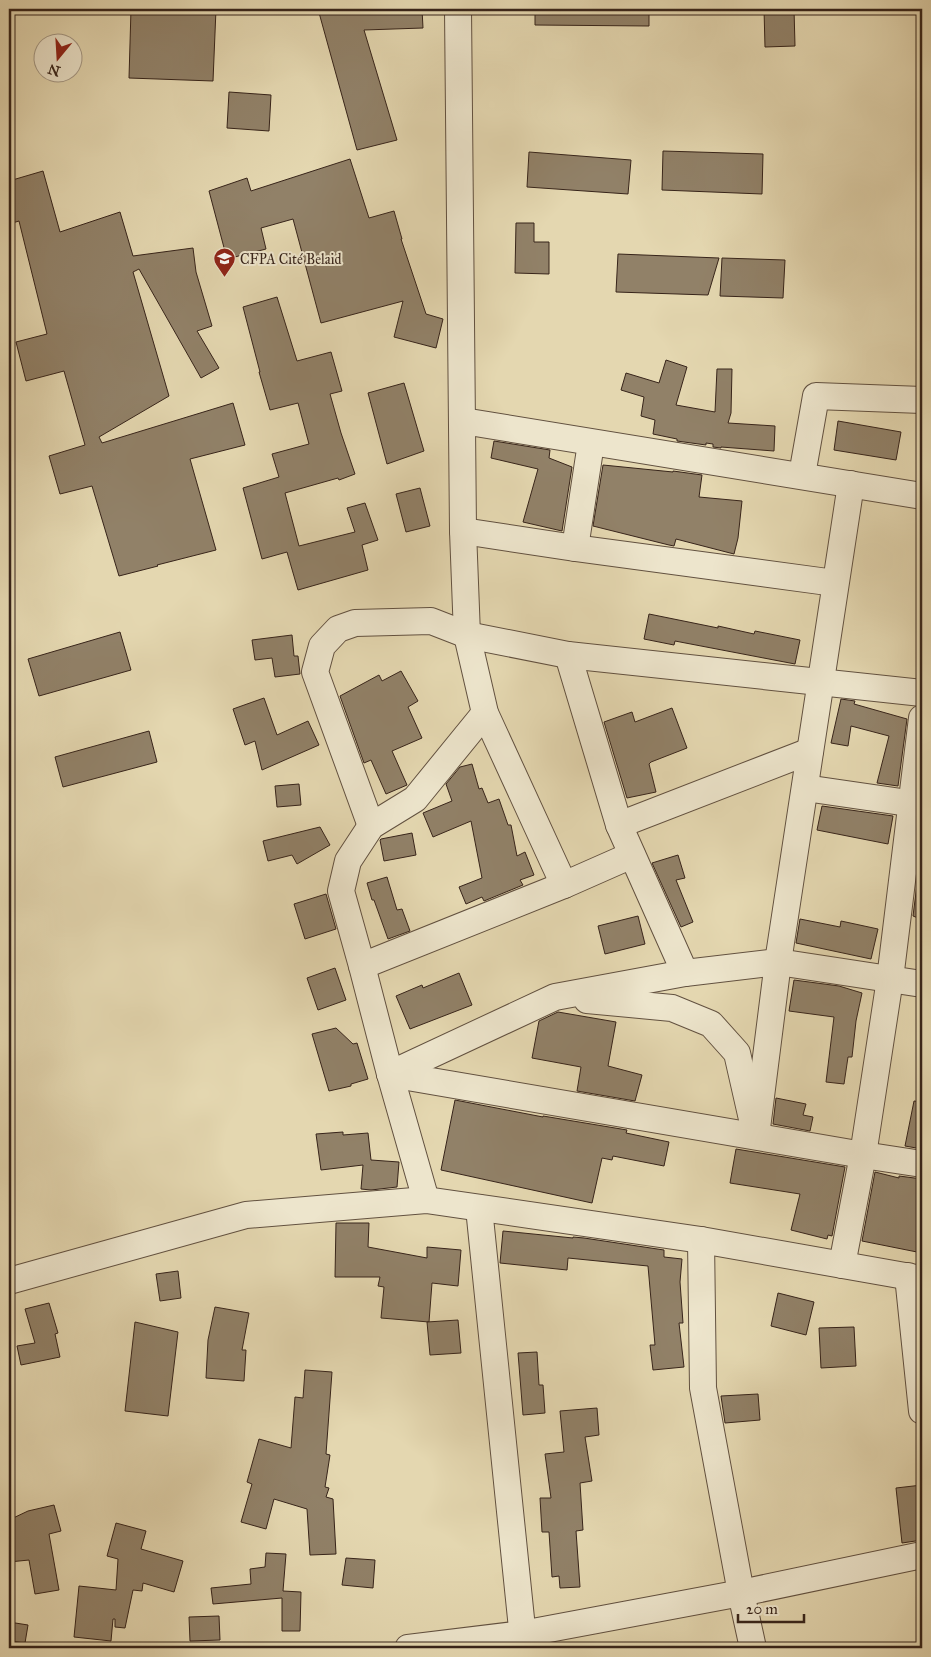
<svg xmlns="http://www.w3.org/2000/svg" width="931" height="1657" viewBox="0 0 931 1657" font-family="'IM FELL Great Primer',serif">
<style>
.building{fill:#918168;stroke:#37241a}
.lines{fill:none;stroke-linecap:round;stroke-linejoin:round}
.minor-casing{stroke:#625140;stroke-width:28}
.minor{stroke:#ede5cc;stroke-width:26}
.labels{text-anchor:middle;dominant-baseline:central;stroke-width:4;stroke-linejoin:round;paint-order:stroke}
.poi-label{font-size:14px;fill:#37241a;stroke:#ede5cc;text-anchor:start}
</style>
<rect width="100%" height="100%" fill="#e4d7b0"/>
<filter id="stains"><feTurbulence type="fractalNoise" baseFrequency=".004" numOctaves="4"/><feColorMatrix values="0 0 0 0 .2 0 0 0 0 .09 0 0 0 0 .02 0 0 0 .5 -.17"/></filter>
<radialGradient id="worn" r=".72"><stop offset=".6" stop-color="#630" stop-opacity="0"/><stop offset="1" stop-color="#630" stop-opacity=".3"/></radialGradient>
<!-- building -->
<g class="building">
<polygon points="131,9 216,9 213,81 129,78"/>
<polygon points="318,9 422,9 423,28 364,30 397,140 357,150"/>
<polygon points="535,9 649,9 649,26 535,25"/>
<polygon points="764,9 794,9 795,46 765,47"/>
<polygon points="229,92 271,95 269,131 227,128"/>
<polygon points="663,151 763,154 762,194 662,190"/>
<polygon points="529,152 631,160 628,194 527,187"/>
<polygon points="350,159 369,218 394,211 402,239 401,239 426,314 443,319 436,348 394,337 403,301 321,323 293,219 261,228 266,249 227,259 209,191 247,178 251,191"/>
<polygon points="43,171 60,232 120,212 133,256 193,248 196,272 212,326 197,331 219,368 201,378 139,269 133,272 169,396 99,437 102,443 233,403 245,445 190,459 216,550 157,565 158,566 119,576 92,486 60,494 49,456 85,445 64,371 26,381 16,342 47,334 19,221 9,224 9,181"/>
<polygon points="516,223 534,223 534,242 549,242 549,274 515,273"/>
<polygon points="618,254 719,258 708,295 616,292"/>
<polygon points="722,258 785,260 783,298 720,296"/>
<polygon points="277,297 297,361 331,352 342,391 330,394 341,433 355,474 339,480 338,478 285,493 299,546 355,532 347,508 365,503 378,540 362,545 368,570 298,590 287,552 262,559 243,488 279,477 272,454 309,444 298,403 270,410 259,372 260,372 243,307"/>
<polygon points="666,360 687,367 676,405 715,412 717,369 732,369 731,413 728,423 775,426 774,451 721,447 721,448 713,447 713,444 706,443 706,445 677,441 677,439 653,434 655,420 641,416 644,397 621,390 626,373 659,383"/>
<polygon points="404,383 424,451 387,464 368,393"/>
<polygon points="838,421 901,432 896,460 834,450"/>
<polygon points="494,441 550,450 549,458 572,467 562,531 523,522 538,469 491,458"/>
<polygon points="603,465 673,472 673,471 702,475 699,497 742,501 738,538 734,554 676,539 674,546 669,545 593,526"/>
<polygon points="420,488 430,526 406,532 396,494"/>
<polygon points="649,614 718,628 718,626 754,634 755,631 800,640 795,664 675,641 674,645 644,639"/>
<polygon points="120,632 131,670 39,696 28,659"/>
<polygon points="292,635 294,656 298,656 300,674 275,677 272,658 255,660 252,640"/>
<polygon points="401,671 418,701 408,707 422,738 392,751 407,785 386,794 371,760 364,763 340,696 379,675 382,681"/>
<polygon points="264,698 277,735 308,721 319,745 262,770 255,741 245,745 233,709"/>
<polygon points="841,699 855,701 854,704 907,719 898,786 877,783 889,736 851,726 848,746 831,743"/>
<polygon points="672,708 687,748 651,762 649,764 656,792 627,798 604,722 632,712 635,722"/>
<polygon points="149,731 157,762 63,787 55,757"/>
<polygon points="472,764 479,789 482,788 488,803 499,799 508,825 511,825 517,856 525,852 534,875 520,880 523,885 484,901 482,897 466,904 459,887 482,878 471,821 433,837 423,813 452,801 446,784 460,767"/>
<polygon points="299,784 301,805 277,807 275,786"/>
<polygon points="822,806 893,816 888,844 817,830"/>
<polygon points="320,827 330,845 297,864 292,855 268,861 263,841"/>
<polygon points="412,833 416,855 384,861 380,840 381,839"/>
<polygon points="678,855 685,878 676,880 693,922 681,927 652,863"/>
<polygon points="920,861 922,861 922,917 918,916 918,918 913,916"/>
<polygon points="387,877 397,910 402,909 410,931 388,939 374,900 372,900 367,883"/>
<polygon points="326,894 336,929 305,939 294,904"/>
<polygon points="638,916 645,944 605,954 598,926"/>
<polygon points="800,919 840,927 841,921 878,929 871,959 796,943"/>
<polygon points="335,968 346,1000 318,1010 307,978"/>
<polygon points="459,973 472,1005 410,1029 396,996 422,985 423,988"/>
<polygon points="794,980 839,986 862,993 856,1021 852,1057 848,1057 844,1084 826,1082 834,1017 789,1011"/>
<polygon points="558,1012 616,1022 608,1066 642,1075 635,1101 577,1091 581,1067 532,1058 539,1021"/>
<polygon points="336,1028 353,1044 357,1043 368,1079 351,1084 351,1086 329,1091 312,1034"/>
<polygon points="776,1098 806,1104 803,1115 813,1117 810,1131 773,1124"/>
<polygon points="455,1100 543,1117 543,1116 627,1130 626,1133 669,1142 664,1166 613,1156 612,1160 602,1158 592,1203 441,1170"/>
<polygon points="914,1101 922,1102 922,1149 905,1146"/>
<polygon points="343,1132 343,1135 368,1133 371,1160 399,1162 397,1187 371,1190 361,1189 363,1165 321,1170 316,1134"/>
<polygon points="736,1149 845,1167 832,1236 828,1235 827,1239 791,1230 800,1194 730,1183"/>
<polygon points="875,1172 899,1178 899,1176 922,1179 922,1253 862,1241"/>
<polygon points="336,1223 369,1223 368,1247 427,1258 427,1247 461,1250 458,1286 432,1283 429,1322 381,1318 384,1287 378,1286 380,1277 335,1277"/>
<polygon points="503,1231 573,1238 573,1237 584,1238 664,1250 664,1257 682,1259 680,1282 683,1323 679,1323 684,1367 653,1370 650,1345 655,1345 648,1266 568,1258 567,1270 500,1263"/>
<polygon points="178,1271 181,1298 160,1301 156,1274"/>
<polygon points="778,1293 814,1302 806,1335 771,1326"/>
<polygon points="49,1303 58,1333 55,1334 60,1357 21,1365 17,1346 35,1343 25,1309"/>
<polygon points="215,1307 249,1313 242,1350 246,1350 244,1381 206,1378 208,1340"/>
<polygon points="458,1320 461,1353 430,1355 427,1322"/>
<polygon points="135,1322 178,1332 168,1416 125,1411"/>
<polygon points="854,1327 856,1366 821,1368 819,1328"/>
<polygon points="537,1352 539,1385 543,1385 545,1413 523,1415 518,1353"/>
<polygon points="305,1370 332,1372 326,1454 330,1455 325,1487 329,1488 326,1497 333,1499 336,1554 310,1555 307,1509 274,1499 266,1529 241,1522 252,1484 247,1482 259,1439 291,1448 295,1397 303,1398"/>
<polygon points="758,1394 760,1420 725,1423 721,1396"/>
<polygon points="597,1408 599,1435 585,1437 592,1481 580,1483 583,1530 576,1531 580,1587 560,1588 559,1576 552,1577 549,1532 542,1532 540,1498 551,1498 545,1454 564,1452 560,1411"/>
<polygon points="922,1485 922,1540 902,1543 896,1488"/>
<polygon points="54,1505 61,1531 49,1534 59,1590 35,1594 29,1560 9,1562 9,1520 28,1511"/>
<polygon points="116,1523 146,1531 141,1549 183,1561 174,1592 143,1583 142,1591 133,1590 125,1628 115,1627 115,1619 113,1619 111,1641 74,1637 79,1586 116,1590 118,1559 107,1556"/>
<polygon points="266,1553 286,1554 283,1591 301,1592 300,1631 282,1631 282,1598 213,1604 211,1588 251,1584 250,1569 265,1567"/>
<polygon points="346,1558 375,1560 373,1588 342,1585"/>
<polygon points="219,1616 220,1640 190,1641 189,1617"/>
<polygon points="9,1622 28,1625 25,1643 9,1641"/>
</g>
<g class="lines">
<defs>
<g id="minor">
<polyline points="458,9 463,531 467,635 485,713 564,885"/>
<polyline points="463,421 922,496"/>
<polyline points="802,475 816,396 922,400"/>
<polyline points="463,531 575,548 835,583"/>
<polyline points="575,548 591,443"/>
<polyline points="568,655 619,825 685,973"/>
<polyline points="805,788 922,805"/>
<polyline points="619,825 810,751"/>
<polyline points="371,826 315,672 322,646 338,629 355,623 431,621 467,635 568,655 922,693"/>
<polyline points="362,966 564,885 632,855"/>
<polyline points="587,1000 672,1008 711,1024 737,1053 752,1119"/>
<polyline points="390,1074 555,997 685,973 778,962 922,984"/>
<polyline points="390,1074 863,1155 922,1164"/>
<polyline points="756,1136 778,962 851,484"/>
<polyline points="426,1200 390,1074 362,966 341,891 348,861 371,826 415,799 485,713"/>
<polyline points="479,1208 524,1648"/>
<polyline points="701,1240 703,1388 741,1593 753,1648"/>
<polyline points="842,1265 863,1155 890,979 922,718"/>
<polyline points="908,1276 922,1411"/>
<polyline points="9,1281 246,1215 426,1200 701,1240 922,1279"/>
<polyline points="408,1648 522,1634 741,1593 922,1555"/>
</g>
</defs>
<!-- minor casing -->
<use href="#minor" class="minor-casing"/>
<!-- minor -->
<use href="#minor" class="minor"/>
</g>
<!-- icons -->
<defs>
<symbol id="university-pin" viewBox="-11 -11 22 30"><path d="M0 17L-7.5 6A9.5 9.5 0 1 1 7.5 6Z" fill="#8f2418" stroke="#ede5cc"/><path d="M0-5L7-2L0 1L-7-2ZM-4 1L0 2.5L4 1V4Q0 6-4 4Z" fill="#fff"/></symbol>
</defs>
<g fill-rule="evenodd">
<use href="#university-pin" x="212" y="246" width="25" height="34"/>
</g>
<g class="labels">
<!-- poi labels -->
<g class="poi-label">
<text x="240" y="259">CFPA Cité Belaid</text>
</g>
</g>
<!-- margin -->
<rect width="931" height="1657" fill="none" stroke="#e4d7b0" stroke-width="30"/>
<rect x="10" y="10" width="911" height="1637" fill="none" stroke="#37241a" stroke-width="2.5"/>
<rect x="15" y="15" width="901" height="1627" fill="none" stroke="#37241a"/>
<!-- north arrow -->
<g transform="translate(58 58) rotate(198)"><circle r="24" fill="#ede5cc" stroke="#a49885"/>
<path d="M0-4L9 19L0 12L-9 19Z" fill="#8f2418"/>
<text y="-8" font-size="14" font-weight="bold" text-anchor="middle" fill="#37241a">N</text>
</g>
<!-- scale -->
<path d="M738 1614v8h66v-8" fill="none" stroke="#37241a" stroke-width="2.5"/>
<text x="746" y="1614" font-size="15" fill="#37241a" stroke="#ede5cc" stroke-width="4" paint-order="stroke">20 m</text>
<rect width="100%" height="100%" filter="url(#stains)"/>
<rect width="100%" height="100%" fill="url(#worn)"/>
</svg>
